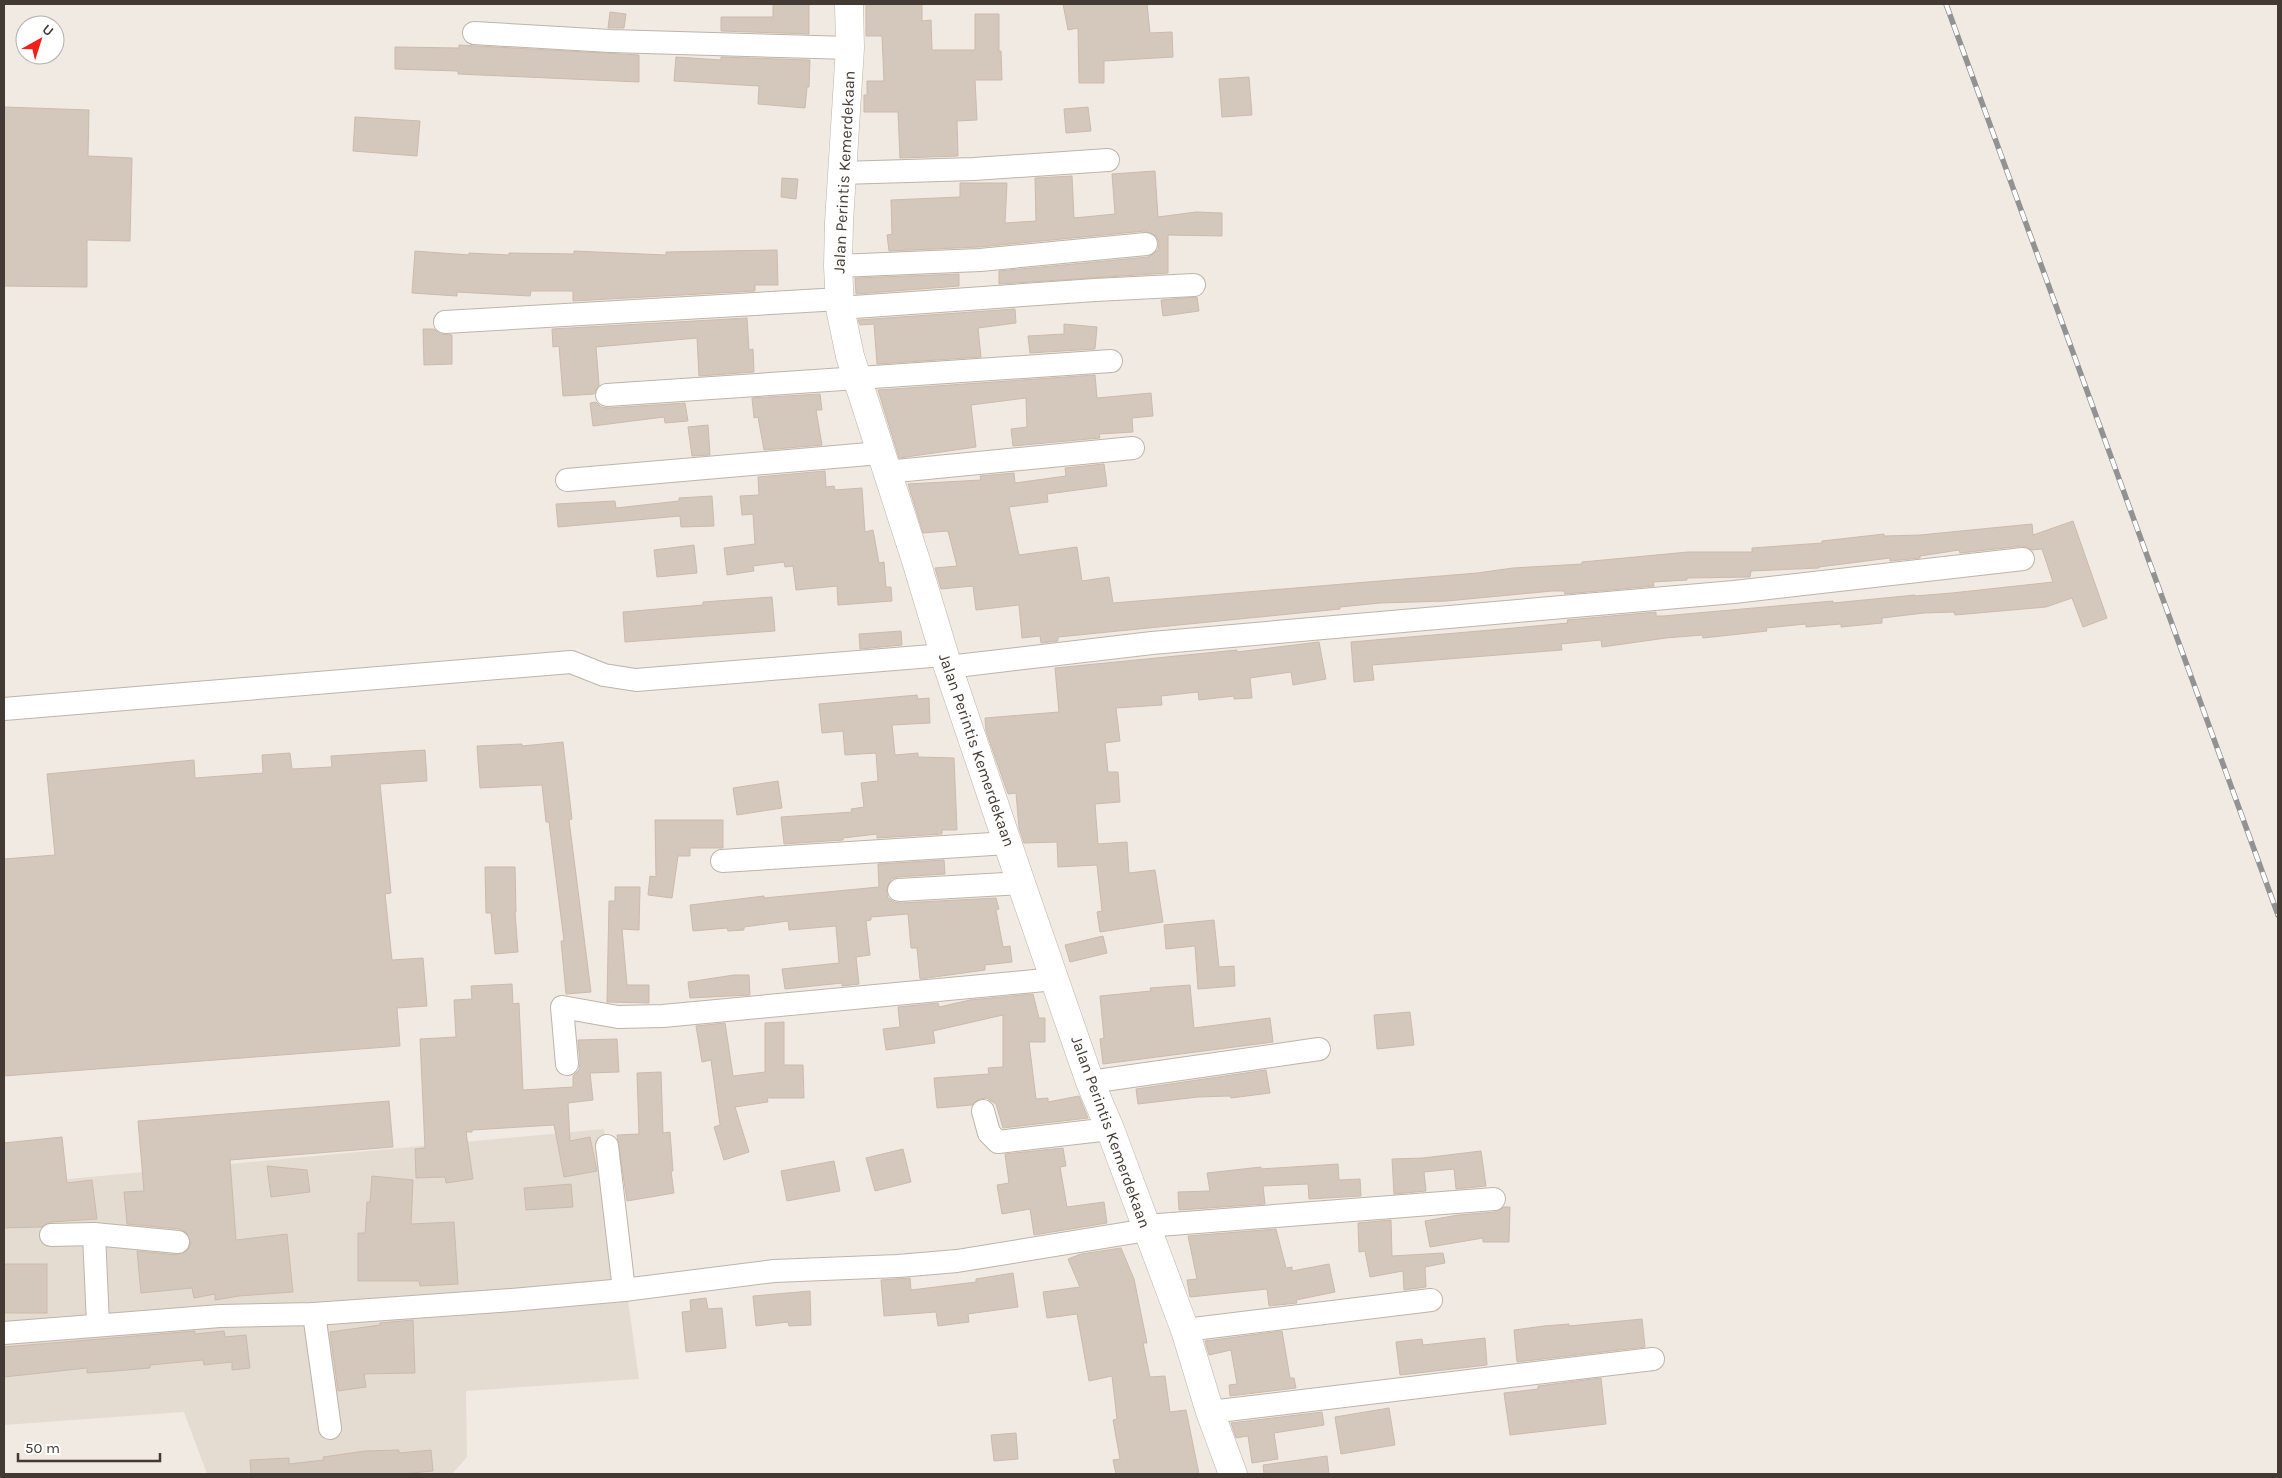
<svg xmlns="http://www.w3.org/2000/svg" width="2282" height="1478" viewBox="0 0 2282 1478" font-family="Karla,sans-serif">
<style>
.residential{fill:#e4dcd1}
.building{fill:#d4c7bb;stroke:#ccbbac}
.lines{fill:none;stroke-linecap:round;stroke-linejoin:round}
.minor-casing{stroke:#beb4a9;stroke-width:24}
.tertiary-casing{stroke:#beb4a9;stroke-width:29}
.minor{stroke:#fff;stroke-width:22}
.tertiary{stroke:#fff;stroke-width:28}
.rail-casing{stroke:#929292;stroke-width:5.5}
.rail{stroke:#fff;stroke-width:4;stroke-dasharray:11;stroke-linecap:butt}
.labels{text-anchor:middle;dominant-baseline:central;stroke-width:5;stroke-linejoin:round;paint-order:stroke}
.street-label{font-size:16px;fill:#423a33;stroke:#fff}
</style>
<rect width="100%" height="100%" fill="#f0eae2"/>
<!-- residential -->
<polygon class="residential" points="604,1129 639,1379 466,1391 467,1457 452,1474 207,1474 184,1412 4,1425 4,1185"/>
<!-- building -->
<g class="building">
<polygon points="773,4 809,4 809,34 721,31 721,17 773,17"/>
<polygon points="866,4 922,4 922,21 931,20 932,50 975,50 975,14 999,14 999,51 1001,51 1002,80 975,80 977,120 957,121 958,156 900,158 898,112 864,112 864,95 867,95 867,81 884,81 882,36 866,36"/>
<polygon points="1063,4 1147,4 1150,33 1172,32 1173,57 1104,61 1104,83 1079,83 1078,28 1068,30"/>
<polygon points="610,12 626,14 624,28 608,28"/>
<polygon points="459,45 639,55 639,82 458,74 458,71 395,69 395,47 459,48"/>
<polygon points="676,57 721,60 721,57 810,60 809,87 807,87 805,108 758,104 759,86 674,81"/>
<polygon points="1249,77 1252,115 1222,117 1219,79"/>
<polygon points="4,107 89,110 88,156 132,158 130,241 87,240 87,287 4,286"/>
<polygon points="1088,107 1091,131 1066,133 1064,109"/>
<polygon points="355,117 420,121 417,156 353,151"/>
<polygon points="1155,171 1158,217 1196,212 1222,213 1222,236 1168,235 1168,273 999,284 999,271 1148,257 1158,250 1159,243 1156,236 1145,231 979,247 889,251 887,235 892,234 891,200 960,197 960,183 1007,183 1005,223 1036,221 1035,178 1072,176 1074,218 1115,214 1112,174"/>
<polygon points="782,178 798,179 796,199 781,197"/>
<polygon points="777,250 778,285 755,285 755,291 573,301 573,291 531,291 530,296 457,292 457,296 412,293 415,251 469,255 469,253 509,255 509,253 574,254 574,251 666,255 666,252"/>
<polygon points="959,274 959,286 856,294 855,278"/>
<polygon points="1197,297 1199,311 1163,316 1161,300"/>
<polygon points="1015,309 1016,323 978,328 981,357 877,364 874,324 860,325 858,320"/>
<polygon points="747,318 749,350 753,349 754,372 699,376 697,338 596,347 599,385 594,394 563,396 559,346 553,347 552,329"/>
<polygon points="1064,324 1097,327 1095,349 1030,353 1028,336 1064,334"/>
<polygon points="423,329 434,329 440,334 452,335 452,364 424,365"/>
<polygon points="1095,375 1097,398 1151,393 1153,416 1132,418 1133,432 1099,434 1100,438 1013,446 1011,429 1027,427 1026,398 971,405 976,447 899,458 878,390"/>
<polygon points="820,394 822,410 816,410 822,445 764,450 758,417 754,418 752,398"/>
<polygon points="596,402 601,407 608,408 685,403 688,421 665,423 664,417 593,426 590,403"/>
<polygon points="708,425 710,455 692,456 688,427"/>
<polygon points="1104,464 1107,486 1047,494 1048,502 1009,507 1019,555 1077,547 1082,581 1109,577 1113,603 1477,573 1513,568 1582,564 1582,562 1688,552 1752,552 1752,548 1822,543 1822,541 1884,534 1884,536 1920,535 2032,524 2033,535 2073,521 2107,618 2083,627 2072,598 2046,607 1955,615 1954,612 1924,613 1882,618 1882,623 1841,627 1841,624 1806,627 1806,624 1766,628 1767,631 1703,638 1702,635 1666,638 1602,647 1601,640 1561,644 1562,650 1372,665 1374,680 1354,682 1351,642 1503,629 1568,623 1567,620 1656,612 1656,616 1663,616 1833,601 1833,603 1915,595 1915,596 1952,593 2053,582 2042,549 2033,550 2022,546 1960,553 1959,550 1920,556 1920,558 1890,561 1890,558 1819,567 1819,568 1751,571 1750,577 1687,578 1687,580 1653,582 1654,586 1565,594 1564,591 1552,591 1447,601 1380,603 1340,607 1340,609 1058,637 1058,641 1041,643 1040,636 1022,638 1019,605 976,610 973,586 941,589 935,568 957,566 948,531 923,533 908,484 981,480 980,476 1014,473 1015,483 1066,476 1065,468"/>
<polygon points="825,471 826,487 834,486 835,490 862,488 865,532 873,530 879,563 884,562 886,587 891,587 892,601 838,605 837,586 796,590 793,566 785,567 784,562 753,566 754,571 727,575 724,548 755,544 753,514 742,515 740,496 759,495 758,477"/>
<polygon points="712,496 714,526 681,527 680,516 558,527 556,504 615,501 616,508 679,501 679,498"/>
<polygon points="694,545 697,573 657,577 654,550"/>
<polygon points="772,597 775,631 625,642 623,612 703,605 703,602"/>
<polygon points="901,631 902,645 860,649 859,634"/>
<polygon points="1319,642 1326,679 1293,685 1291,672 1250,678 1252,698 1234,699 1234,696 1199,700 1198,692 1161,696 1162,705 1116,708 1120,741 1105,743 1108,772 1118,772 1120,802 1095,804 1098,844 1127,842 1129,873 1155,870 1163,922 1100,932 1097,912 1102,911 1097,865 1058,867 1057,842 1024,843 1019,828 1016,793 1008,794 986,731 985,718 1059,712 1055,668 1237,650 1237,652"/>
<polygon points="917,695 918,699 929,698 930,723 892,725 895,755 918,753 918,757 954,758 957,830 942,830 942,834 877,838 877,834 843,838 843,840 784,844 781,817 852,812 851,809 864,807 861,783 878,781 876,753 845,755 843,731 822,733 819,704"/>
<polygon points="563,742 572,819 569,820 591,992 566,994 561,941 564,941 549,822 546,822 542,785 480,788 477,746 522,744 522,746"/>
<polygon points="425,750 427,781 380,784 391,893 385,894 392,960 423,958 427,1006 397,1008 400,1046 4,1076 4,859 55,855 47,774 194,760 195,778 263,773 262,755 290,753 292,769 332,767 331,756"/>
<polygon points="778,781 782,808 737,815 733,788"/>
<polygon points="655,820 723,820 723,848 690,848 690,856 678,856 672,898 648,895 650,876 656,877"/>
<polygon points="944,860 945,874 898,877 891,879 886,890 888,898 894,902 900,903 996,898 999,909 996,910 1003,947 1010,946 1012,962 985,965 985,970 920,979 917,948 911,948 908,914 871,917 871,920 866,921 870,955 856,957 859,984 842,986 842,983 785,989 782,969 839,963 836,926 789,930 788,921 744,927 744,930 728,931 727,928 693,931 690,905 764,896 764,898 879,887 878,864"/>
<polygon points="485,867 515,867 516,912 515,912 518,952 495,954 491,913 486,913"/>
<polygon points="615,887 640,887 639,930 622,929 627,985 649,985 649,1003 607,1002 609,901 615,901"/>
<polygon points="1214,920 1219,967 1234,966 1235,986 1198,989 1195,946 1166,949 1164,925"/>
<polygon points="1103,936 1107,953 1070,962 1065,945"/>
<polygon points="734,975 749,975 750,995 690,998 688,982"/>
<polygon points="512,984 513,1004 519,1003 523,1090 573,1087 573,1076 579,1070 580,1063 578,1040 617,1039 619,1072 590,1073 593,1100 568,1103 570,1141 590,1137 597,1171 564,1177 554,1125 472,1130 472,1132 466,1132 473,1179 446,1183 445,1177 416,1178 415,1149 425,1148 420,1039 456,1037 454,1000 472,999 471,986"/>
<polygon points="1190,985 1194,1028 1270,1018 1273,1042 1103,1064 1100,1039 1104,1038 1100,996 1151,991 1150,988"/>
<polygon points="1033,994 1039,1018 1045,1018 1045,1042 1029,1042 1036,1099 1048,1098 1048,1102 1079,1096 1088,1118 1003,1128 996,1104 987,1098 979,1099 972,1105 937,1108 934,1078 989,1074 988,1068 1003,1067 1003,1015 933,1031 935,1043 886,1050 883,1029 900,1027 898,1007 938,1003 939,1007 970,1000"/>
<polygon points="1410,1012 1414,1045 1377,1049 1374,1015"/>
<polygon points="784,1022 784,1065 803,1065 804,1098 767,1098 768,1102 735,1107 749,1152 724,1160 714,1127 720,1125 711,1060 702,1062 696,1026 725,1023 733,1076 765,1072 765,1023"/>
<polygon points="1266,1070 1270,1093 1231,1098 1230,1096 1198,1097 1138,1104 1136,1089"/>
<polygon points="661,1072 663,1133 670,1132 673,1171 671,1171 674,1193 627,1201 617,1135 639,1134 637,1073"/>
<polygon points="389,1101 393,1147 230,1160 236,1240 287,1234 293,1292 239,1296 215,1300 215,1294 194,1298 192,1288 141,1293 137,1251 177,1255 188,1250 191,1243 186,1232 180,1229 127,1224 124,1192 144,1191 138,1121"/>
<polygon points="62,1137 67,1183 92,1180 97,1219 51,1222 41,1227 4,1228 4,1143"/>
<polygon points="1063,1148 1066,1166 1060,1167 1067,1207 1104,1202 1107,1223 1034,1235 1030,1209 1002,1214 997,1185 1009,1183 1005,1154"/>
<polygon points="903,1149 911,1182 875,1191 866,1158"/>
<polygon points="1481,1151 1486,1186 1456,1189 1454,1169 1424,1172 1426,1191 1394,1194 1392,1159 1423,1158"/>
<polygon points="834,1161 840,1191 787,1201 781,1171"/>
<polygon points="1338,1164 1339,1180 1360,1179 1361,1196 1309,1199 1308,1184 1263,1186 1265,1204 1179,1210 1178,1192 1210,1191 1207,1173 1261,1167 1261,1169"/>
<polygon points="267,1166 307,1170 310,1192 271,1197"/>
<polygon points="372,1176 413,1180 411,1224 454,1222 458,1284 420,1286 419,1281 358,1281 358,1233 365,1233 367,1202 370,1202"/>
<polygon points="571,1184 573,1207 526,1210 524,1188"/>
<polygon points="1504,1207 1510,1207 1509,1242 1483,1242 1483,1238 1430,1247 1425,1221 1458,1215 1495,1212"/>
<polygon points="1391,1220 1392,1256 1443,1253 1445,1263 1425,1267 1426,1287 1404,1290 1403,1271 1370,1277 1365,1251 1359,1252 1358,1223"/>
<polygon points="1276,1229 1286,1268 1292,1267 1292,1271 1329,1264 1335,1292 1296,1300 1297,1303 1269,1306 1267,1289 1190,1297 1187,1280 1197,1279 1188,1236"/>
<polygon points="1121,1248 1134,1279 1147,1343 1143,1343 1150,1377 1165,1376 1170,1412 1186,1410 1199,1474 1116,1474 1113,1460 1120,1459 1113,1420 1117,1419 1112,1376 1089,1381 1077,1314 1047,1318 1043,1292 1080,1287 1068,1259 1081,1254"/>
<rect x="4" y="1264" width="43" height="49"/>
<polygon points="1013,1273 1018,1307 968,1314 969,1322 938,1326 936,1312 884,1316 881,1280 910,1278 911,1290 976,1282 976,1279"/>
<polygon points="810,1291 811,1325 789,1326 788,1322 756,1326 753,1296"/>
<polygon points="706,1298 708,1309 722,1308 726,1348 686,1352 682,1312 691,1311 690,1300"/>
<polygon points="1642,1319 1645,1347 1517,1362 1514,1330 1544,1326 1569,1324 1569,1326"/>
<polygon points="413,1320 415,1373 364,1374 366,1387 338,1391 330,1332 380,1325 380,1323"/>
<polygon points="195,1331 195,1334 224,1331 225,1337 246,1335 250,1368 232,1370 232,1362 204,1365 203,1360 150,1365 150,1368 115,1371 87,1373 87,1368 4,1377 4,1347"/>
<polygon points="1282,1331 1290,1378 1294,1378 1296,1388 1230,1396 1229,1385 1237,1384 1231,1350 1209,1355 1205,1341"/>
<polygon points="1485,1338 1487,1365 1400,1375 1396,1342 1422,1339 1423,1345"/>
<polygon points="1601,1378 1606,1424 1510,1435 1504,1393 1538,1389 1538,1386"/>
<polygon points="1389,1408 1395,1445 1341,1454 1335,1417"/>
<polygon points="1322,1412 1324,1425 1274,1433 1278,1459 1252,1463 1248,1436 1236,1438 1231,1423"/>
<polygon points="1016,1433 1018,1459 994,1461 991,1435"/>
<polygon points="399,1450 399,1453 431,1450 433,1471 401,1474 251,1474 250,1460 289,1458 289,1464 324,1460 323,1457 365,1451"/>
<polygon points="1327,1456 1329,1474 1264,1474 1263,1465"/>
</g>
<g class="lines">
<defs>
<g id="minor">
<polyline points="474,33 610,41 850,48"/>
<polyline points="841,173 974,169 1108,160"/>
<polyline points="838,266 980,260 1146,244"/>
<polyline points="840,308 1095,290 1194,285"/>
<polyline points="445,322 840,299"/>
<polyline points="607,395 1111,361"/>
<polyline points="886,472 1133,448"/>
<polyline points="567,480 880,453"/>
<polyline points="948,667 1152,643 1734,592 2023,559"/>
<polyline points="4,709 559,663 571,662 604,675 636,680 944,655"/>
<polyline points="722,861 1008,843"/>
<polyline points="899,890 1021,883"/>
<polyline points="567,1064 562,1007 618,1017 663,1016 1055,979"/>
<polyline points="1090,1082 1319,1049"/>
<polyline points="983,1111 989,1133 998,1142 1110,1129"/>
<polyline points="607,1146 624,1290"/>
<polyline points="1146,1226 1494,1199"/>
<polyline points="94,1234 98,1324"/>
<polyline points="51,1235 94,1234 178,1242"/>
<polyline points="314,1314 330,1428"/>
<polyline points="1185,1330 1431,1300"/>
<polyline points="4,1333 220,1316 314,1314 512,1300 624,1290 774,1271 898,1266 957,1261 1147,1230"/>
<polyline points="1210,1412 1653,1359"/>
</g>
<polyline id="tertiary" points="849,4 850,48 839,222 838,266 840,308 850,356 917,564 948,667 1021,883 1090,1082 1110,1129 1185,1330 1210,1412 1233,1474"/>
</defs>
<!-- minor casing -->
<use href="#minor" class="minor-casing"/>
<!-- tertiary casing -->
<use href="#tertiary" class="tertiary-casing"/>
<!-- minor -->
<use href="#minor" class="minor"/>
<!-- tertiary -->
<use href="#tertiary" class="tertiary"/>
<defs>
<polyline id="rail" points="1946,4 2278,915"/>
</defs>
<!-- rail casing -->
<use href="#rail" class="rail-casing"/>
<!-- rail -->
<use href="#rail" class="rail"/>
</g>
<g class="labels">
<!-- street labels -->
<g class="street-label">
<text transform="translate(844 172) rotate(-87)">Jalan Perintis Kemerdekaan</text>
<text transform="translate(977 750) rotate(71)">Jalan Perintis Kemerdekaan</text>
<text transform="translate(1111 1132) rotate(70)">Jalan Perintis Kemerdekaan</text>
</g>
</g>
<!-- border -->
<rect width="2282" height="1478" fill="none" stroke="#423a33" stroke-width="10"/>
<!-- north arrow -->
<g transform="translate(40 40) rotate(39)"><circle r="24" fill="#ffffff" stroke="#b3b0ad"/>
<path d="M0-4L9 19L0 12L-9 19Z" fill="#f11e19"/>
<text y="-8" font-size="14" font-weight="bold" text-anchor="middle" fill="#423a33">U</text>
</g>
<!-- scale -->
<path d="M18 1453v8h142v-8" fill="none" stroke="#423a33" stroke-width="2.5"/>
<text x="25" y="1453" font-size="15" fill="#423a33" stroke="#ffffff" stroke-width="4" paint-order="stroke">50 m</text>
</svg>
